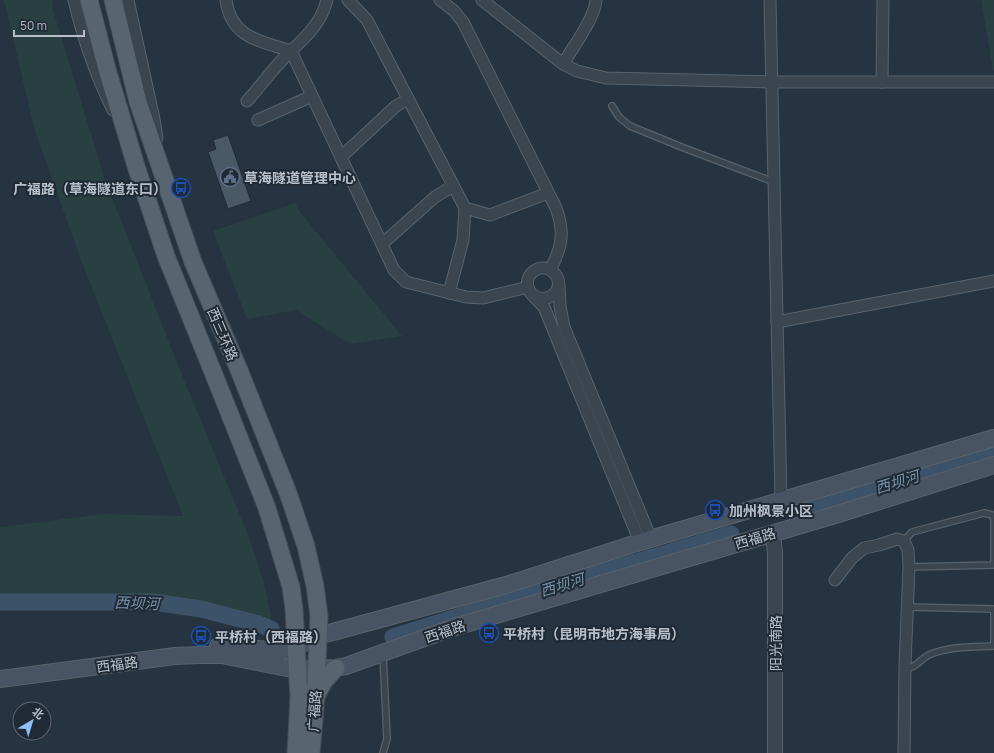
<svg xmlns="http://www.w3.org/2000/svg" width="994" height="753" viewBox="0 0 994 753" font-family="Manrope,'Noto Sans SC',sans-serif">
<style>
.green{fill:#284041}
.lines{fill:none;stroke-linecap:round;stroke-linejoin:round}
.river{stroke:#3c5269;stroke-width:17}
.building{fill:#4a5966;stroke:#212c37}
.service-casing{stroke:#58636d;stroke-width:8}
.minor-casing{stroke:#58636d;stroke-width:13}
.tertiary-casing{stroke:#58636d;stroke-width:16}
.secondary-casing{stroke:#58636d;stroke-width:18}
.primary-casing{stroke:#444e59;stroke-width:19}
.service{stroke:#3a4550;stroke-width:5.5}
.minor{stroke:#3a4550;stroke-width:11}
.tertiary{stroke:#3a4550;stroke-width:14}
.secondary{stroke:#485463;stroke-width:16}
.primary{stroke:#586470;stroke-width:17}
.labels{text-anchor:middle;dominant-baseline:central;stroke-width:4;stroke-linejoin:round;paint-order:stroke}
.poi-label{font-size:14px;font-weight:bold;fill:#b7c0ca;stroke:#1f2a35;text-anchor:start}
.street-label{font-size:14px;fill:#b7c0ca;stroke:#1f2a35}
.water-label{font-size:15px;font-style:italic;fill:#7793ad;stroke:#1f2a35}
</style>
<rect width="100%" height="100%" fill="#263340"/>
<!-- green -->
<g class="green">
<polygon points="4,0 52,0 53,10 105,180 182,375 249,537 264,583 271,617 269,621 205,603 157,596 0,597 0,527 103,514 183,516 81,260 34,128"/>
<polygon points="981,0 994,0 994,70 993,70"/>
<polygon points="295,203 300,212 402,336 350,344 296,310 247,319 213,231"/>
</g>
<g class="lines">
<!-- river -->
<g class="river">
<polyline points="805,511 989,454"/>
<polyline points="0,602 153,602 201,609 259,624 271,629"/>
<polyline points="393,637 545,589 731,534"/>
</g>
</g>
<!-- building -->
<polygon class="building" points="228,135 251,201 228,209 208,152 216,149 213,140"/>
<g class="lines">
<defs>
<g id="service">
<polyline points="612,106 619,117 630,126 684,148 774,182"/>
<polyline points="904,541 912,532 984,513 992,515 994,519 994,565 909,567"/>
<polyline points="383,654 387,739 383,753"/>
<path d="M905,668C918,668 920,658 931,654C951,646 973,647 994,646V609L907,607"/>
</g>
<g id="minor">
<path d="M74,0C83,38 96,76 113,110"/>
<polyline points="128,0 154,119 157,138"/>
<path d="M226,0C231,38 260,41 291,51L394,270L406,282L466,297L483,298L528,287"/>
<polyline points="348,0 367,20 465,208 463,240 449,293"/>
<path d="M440,0L454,11L463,22L556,208C565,232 562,248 550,270"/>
<polyline points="482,0 563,64 577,71 606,78 771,82 994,82"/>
<polyline points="770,0 781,500"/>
<path d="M563,64C573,47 595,18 596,0"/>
<polyline points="882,82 883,0"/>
<path d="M247,101C259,88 269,74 281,61C300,41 320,28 327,0"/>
<polyline points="258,120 312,96"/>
<polyline points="341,157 396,106 408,99"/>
<polyline points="465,208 490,215 548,193"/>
<polyline points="382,244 435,197 453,186"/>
<polyline points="559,285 560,306 564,327 651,539"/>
<path d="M533,295C550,307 568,285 553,272C541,261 524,274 528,288C530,295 539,301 544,307L640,542"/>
<polyline points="777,322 994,281"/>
<polyline points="835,580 852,558 864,548 879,545 897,539 904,541 908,550 909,567 905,665 904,753"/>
</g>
<polyline id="tertiary" points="771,533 774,543 775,555 775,753"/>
<g id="secondary">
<polyline points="218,646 282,651 296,647 318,636 506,585 640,542 994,438"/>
<polyline points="0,679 175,656 200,655 222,655 297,670 336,668 346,666 455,627 835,515 994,465"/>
</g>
<g id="primary">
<polyline points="89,0 107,69 136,166 166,256 225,402 267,508 291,587 294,609 299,698 296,753"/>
<polyline points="113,0 138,102 193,262 239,370 288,493 306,546 315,586 319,616 315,708 311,753"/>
<polyline points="316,696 324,681 336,668"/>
</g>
</defs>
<!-- service casing -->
<use href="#service" class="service-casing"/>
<!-- minor casing -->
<use href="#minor" class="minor-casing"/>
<!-- tertiary casing -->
<use href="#tertiary" class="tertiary-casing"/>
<!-- secondary casing -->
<use href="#secondary" class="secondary-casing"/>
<!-- primary casing -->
<use href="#primary" class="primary-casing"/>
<!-- service -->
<use href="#service" class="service"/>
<!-- minor -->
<use href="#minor" class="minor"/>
<!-- tertiary -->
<use href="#tertiary" class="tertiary"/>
<!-- secondary -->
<use href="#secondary" class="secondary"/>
<!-- primary -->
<use href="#primary" class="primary"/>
</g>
<!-- icons -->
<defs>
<symbol id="civic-ring" viewBox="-11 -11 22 22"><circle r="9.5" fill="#1f2a35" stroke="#5c6f8a" stroke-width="1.5"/><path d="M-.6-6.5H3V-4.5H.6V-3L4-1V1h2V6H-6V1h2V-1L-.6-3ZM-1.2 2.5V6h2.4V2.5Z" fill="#5c6f8a"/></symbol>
<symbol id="bus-ring" viewBox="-11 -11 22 22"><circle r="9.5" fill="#1f2a35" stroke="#1a4fb4" stroke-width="1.5"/><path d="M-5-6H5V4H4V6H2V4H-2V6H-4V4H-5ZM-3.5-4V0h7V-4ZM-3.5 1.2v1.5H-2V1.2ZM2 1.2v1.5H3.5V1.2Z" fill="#1a4fb4"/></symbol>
</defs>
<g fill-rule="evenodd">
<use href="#civic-ring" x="219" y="166" width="22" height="22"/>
<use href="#bus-ring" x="170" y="177" width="22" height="22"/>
<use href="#bus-ring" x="704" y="499" width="22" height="22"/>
<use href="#bus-ring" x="478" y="622" width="22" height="22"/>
<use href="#bus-ring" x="190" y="625" width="22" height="22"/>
</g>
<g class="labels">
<!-- poi labels -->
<g class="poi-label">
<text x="244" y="177">草海隧道管理中心</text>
<text x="167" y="188" text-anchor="end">广福路（草海隧道东口）</text>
<text x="729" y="510">加州枫景小区</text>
<text x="503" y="633">平桥村（昆明市地方海事局）</text>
<text x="215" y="636">平桥村（西福路）</text>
</g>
<!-- street labels -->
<g class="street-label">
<text transform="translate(223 334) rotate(67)">西三环路</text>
<text transform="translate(755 538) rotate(-16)">西福路</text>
<text transform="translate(445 631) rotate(-18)">西福路</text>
<text transform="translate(775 643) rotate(-90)">阳光南路</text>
<text transform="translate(117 664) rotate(-8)">西福路</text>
<text transform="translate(314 711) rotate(-86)">广福路</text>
</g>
<!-- water labels -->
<g class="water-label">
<text transform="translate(897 482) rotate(-17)">西坝河</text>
<text transform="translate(562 585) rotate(-17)">西坝河</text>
<text transform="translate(137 603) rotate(2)">西坝河</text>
</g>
</g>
<!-- north arrow -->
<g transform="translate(32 721) rotate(38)"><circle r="19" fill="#1f2a35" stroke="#5c6671"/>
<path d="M0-3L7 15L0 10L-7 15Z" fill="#8fbff7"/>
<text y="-6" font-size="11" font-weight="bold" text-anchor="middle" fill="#b7c0ca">北</text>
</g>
<!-- scale -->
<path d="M14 30v6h70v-6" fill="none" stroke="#b7c0ca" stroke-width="2"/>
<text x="20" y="30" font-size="12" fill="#b7c0ca" stroke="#1f2a35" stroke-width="3" paint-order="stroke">50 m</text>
</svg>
